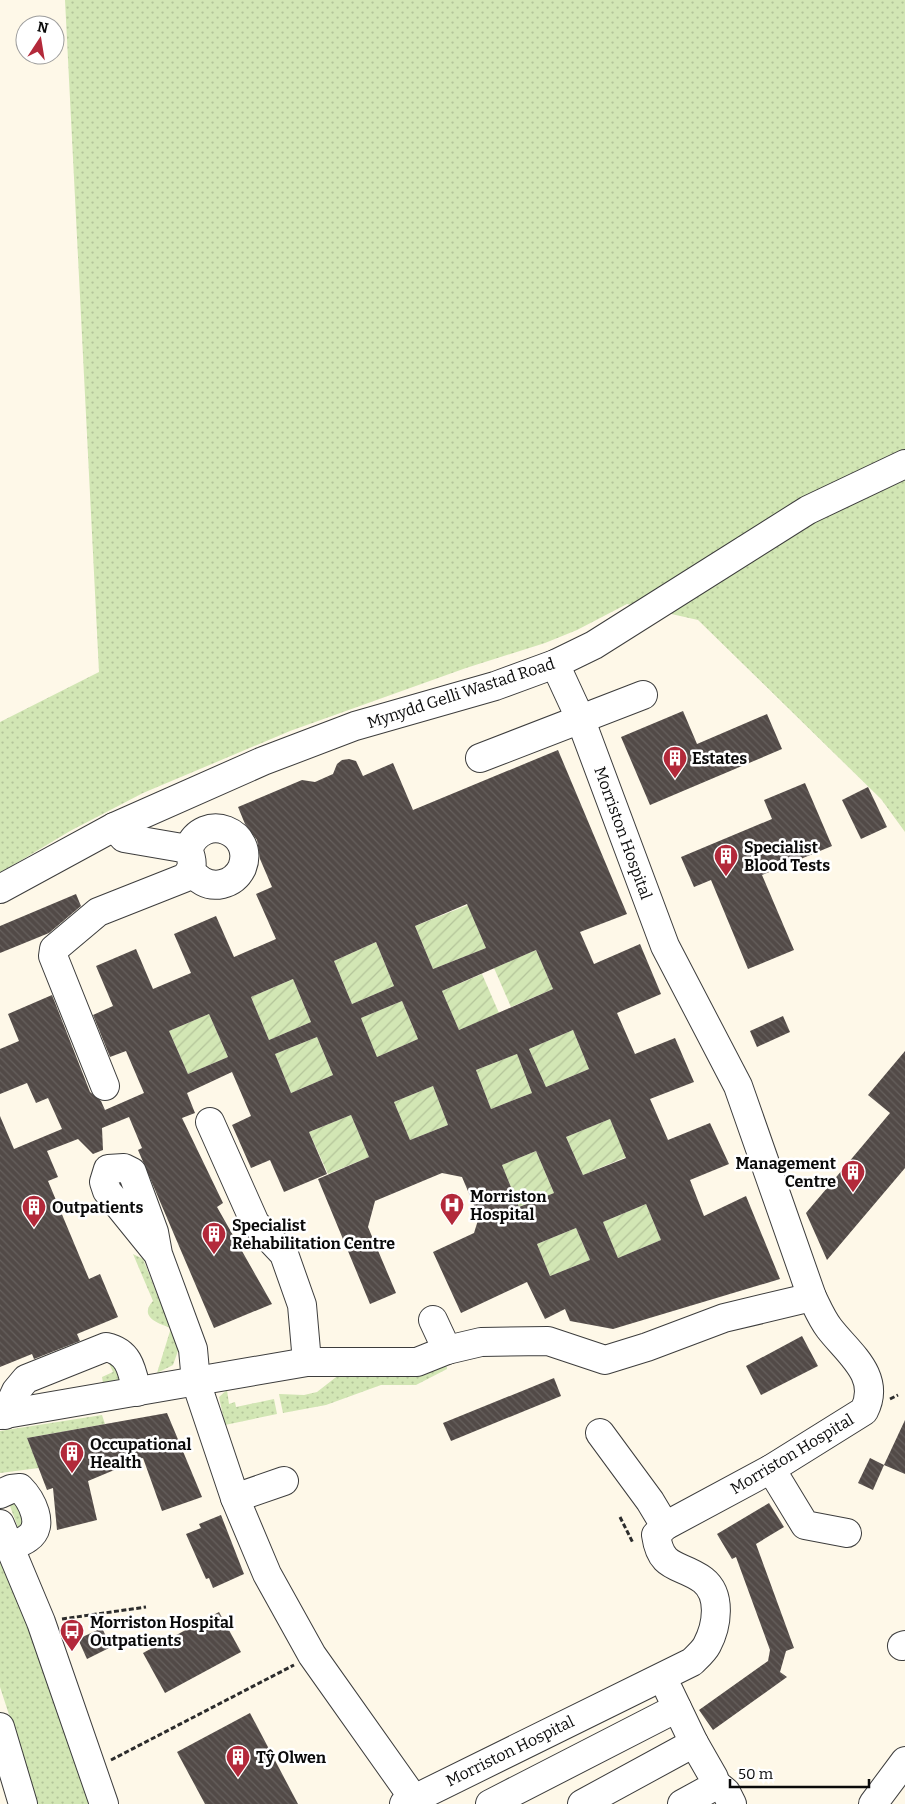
<svg xmlns="http://www.w3.org/2000/svg" width="905" height="1804" viewBox="0 0 905 1804" font-family="Bitter,serif">
<style>
.grass{fill:url(#grass-dots)}
.garden{fill:url(#garden-furrows)}
.building{fill:url(#building-back-hatch);fill-rule:evenodd}
.lines{fill:none;stroke-linecap:round;stroke-linejoin:round}
.minor-casing{stroke:#3d3d3d;stroke-width:30}
.path{stroke:#2c2c2c;stroke-width:3;stroke-dasharray:5 2.5;stroke-linecap:butt}
.minor{stroke:#fff;stroke-width:28}
.labels{text-anchor:middle;dominant-baseline:central;stroke-width:5;stroke-linejoin:round;paint-order:stroke}
.street-label{font-size:16px;fill:#0a0a0a;stroke:#fff}
.poi-label{font-size:16px;font-weight:bold;fill:#0a0a0a;stroke:#fff;text-anchor:start}
</style>
<defs>
<pattern id="grass-dots" width="8" height="8" patternUnits="userSpaceOnUse" patternTransform="scale(1.25)"><rect width="8" height="8" fill="#d2e6b4"/><path d="M2 2h.1M6 6h.1" fill="none" stroke="#b3c499" stroke-width="1.8" stroke-linecap="round"/></pattern>
<pattern id="garden-furrows" width="10" height="10" patternUnits="userSpaceOnUse" patternTransform="scale(1.25)"><rect width="10" height="10" fill="#d2e6b4"/><path d="M-1 1l2-2M0 10L10 0M9 11l2-2" fill="none" stroke="#b3c499"/></pattern>
<pattern id="building-back-hatch" width="6" height="6" patternUnits="userSpaceOnUse" patternTransform="scale(1.25)"><rect width="6" height="6" fill="#524a47"/><path d="M-1 5l2 2M0 0l6 6M5-1l2 2" fill="none" stroke="#66605d"/></pattern>
</defs>
<rect width="100%" height="100%" fill="#fef8e8"/>
<!-- grass -->
<g class="grass">
<polygon points="65,0 905,0 905,832 881,799 698,620 627,604 577,630 545,643 466,668 290,731 143,793 70,831 0,873 0,722 99,672"/>
<path d="M133,1254L143,1259L179,1348L173,1365L157,1373L171,1328C159,1324 138,1317 153,1301Z"/>
<polygon points="104,1352 125,1378 103,1383 102,1377 113,1372"/>
<path d="M446,1365L447,1369L416,1385H381L326,1405L283,1413L279,1394L304,1395L317,1392L340,1374C381,1376 405,1378 446,1365Z"/>
<polygon points="227,1390 229,1404 235,1402 236,1407 274,1399 277,1414 225,1425 219,1397"/>
<polygon points="102,1415 105,1424 27,1438 39,1468 0,1473 0,1431"/>
<polygon points="10,1496 30,1514 20,1533 7,1498"/>
<polygon points="0,1562 11,1586 17,1583 90,1804 38,1804 0,1687"/>
</g>
<!-- garden -->
<g class="garden">
<polygon points="468,905 486,948 433,969 415,926"/>
<polygon points="376,942 394,986 352,1004 334,961"/>
<polygon points="536,950 553,989 511,1007 494,968"/>
<polygon points="482,974 499,1013 459,1030 442,991"/>
<polygon points="293,979 311,1022 269,1040 251,997"/>
<polygon points="402,1001 418,1039 377,1057 361,1018"/>
<polygon points="209,1014 228,1057 188,1074 169,1031"/>
<polygon points="573,1030 589,1069 546,1087 529,1049"/>
<polygon points="317,1037 333,1075 291,1093 275,1054"/>
<polygon points="517,1054 532,1093 491,1109 476,1070"/>
<polygon points="433,1086 448,1125 410,1140 394,1102"/>
<polygon points="351,1115 369,1157 328,1174 309,1132"/>
<polygon points="610,1119 626,1157 583,1175 566,1137"/>
<polygon points="536,1151 554,1193 519,1207 502,1165"/>
<polygon points="646,1204 661,1240 618,1258 603,1222"/>
<polygon points="576,1228 590,1260 550,1276 537,1244"/>
</g>
<!-- building -->
<g class="building">
<polygon points="683,711 697,744 767,714 782,749 650,805 621,737"/>
<path d="M558,750L627,914L580,932L594,964L640,944L661,994L617,1013L635,1054L675,1038L694,1082L650,1099L668,1140L710,1123L729,1164L690,1180L704,1216L746,1196L780,1279L613,1329L570,1321L565,1309L545,1319L527,1282L461,1313L433,1252L474,1233L479,1217L462,1177L442,1173L375,1201L368,1227L396,1293L370,1304L318,1179L369,1157L351,1115L309,1132L327,1174L284,1192L270,1160L251,1168L232,1125L251,1116L232,1072L187,1093L195,1113L182,1118L223,1203L217,1207L272,1304L214,1328L138,1150L142,1148L129,1117L102,1128L103,1150L93,1154L78,1139L47,1151L58,1177L48,1181L89,1279L100,1274L118,1317L77,1334L80,1341L34,1359L32,1354L0,1367V1116L14,1149L62,1129L48,1098L36,1103L27,1083L0,1094V1049L19,1041L8,1014L52,995L90,1092L101,1101L105,1110L144,1093L126,1051L110,1057L93,1015L113,1006L96,966L136,949L153,989L191,973L174,934L216,916L234,957L276,939L256,894L272,887L260,859L257,840L245,824L238,807L302,780L315,782L333,774L337,764L342,760L349,759L356,761L363,776L393,763L413,810ZM467,904L486,948L433,969L415,926ZM376,942L394,986L352,1004L334,961ZM536,950L553,989L459,1030L442,991ZM293,979L311,1022L269,1040L251,997ZM402,1001L418,1039L377,1057L361,1018ZM209,1014L228,1057L188,1074L169,1031ZM573,1030L589,1069L546,1087L529,1049ZM317,1037L333,1075L291,1093L275,1054ZM517,1054L532,1093L491,1109L476,1070ZM433,1086L448,1125L410,1140L394,1102ZM610,1119L626,1158L583,1175L566,1137ZM536,1151L554,1193L519,1207L502,1165ZM646,1204L661,1240L618,1258L603,1222ZM576,1228L590,1260L550,1276L537,1244Z"/>
<polygon points="805,783 832,846 762,875 794,950 748,969 711,880 694,887 681,857 772,819 764,800"/>
<polygon points="868,787 887,827 861,839 842,800"/>
<polygon points="76,894 81,906 49,933 0,953 0,926"/>
<polygon points="783,1016 790,1032 757,1047 750,1031"/>
<polygon points="905,1051 905,1168 827,1260 806,1213 890,1113 868,1095"/>
<polygon points="802,1336 818,1366 761,1395 746,1366"/>
<polygon points="554,1378 561,1396 451,1441 443,1423"/>
<polygon points="167,1413 202,1497 162,1511 143,1458 88,1481 97,1520 57,1530 53,1488 47,1490 27,1438"/>
<polygon points="905,1420 905,1474 884,1465"/>
<polygon points="870,1458 884,1465 873,1490 858,1483"/>
<polygon points="769,1503 784,1527 756,1544 794,1648 786,1651 780,1672 787,1677 713,1730 699,1710 768,1661 770,1650 736,1557 732,1559 717,1534"/>
<polygon points="221,1515 244,1574 213,1588 209,1578 206,1579 186,1534 201,1528 199,1524"/>
<polygon points="219,1612 241,1652 165,1693 143,1653"/>
<polygon points="102,1628 111,1647 87,1659 78,1639"/>
<polygon points="250,1713 298,1804 205,1804 177,1752"/>
</g>
<g class="lines">
<defs>
<g id="minor">
<polyline points="480,758 643,695"/>
<path d="M188,849C204,810 256,832 242,868C238,876 231,882 222,884C209,887 199,881 191,871"/>
<polyline points="0,889 114,827 263,761 355,726 495,686 555,664 594,645 808,510 905,464"/>
<path d="M105,1086L53,956L54,949L98,912L184,878C194,869 193,861 188,849L124,838L114,827"/>
<polyline points="210,1122 255,1223 284,1254 302,1305 307,1362"/>
<polyline points="158,1254 107,1191 104,1182 108,1169 124,1168 132,1172 154,1232 158,1254 193,1349 196,1382 235,1498 267,1574 312,1655 414,1799"/>
<polyline points="433,1320 447,1350 481,1342 548,1341 605,1360 647,1347 724,1318 812,1297"/>
<polyline points="0,1415 307,1362 417,1362 447,1350"/>
<path d="M5,1415L16,1391L26,1379L106,1347C130,1352 132,1371 137,1392"/>
<polyline points="600,1433 650,1501 665,1526"/>
<polyline points="771,1469 805,1525 847,1533"/>
<path d="M0,1494L11,1489L20,1488C31,1499 46,1526 28,1538C23,1542 16,1544 10,1546"/>
<polyline points="235,1498 284,1481"/>
<polyline points="0,1524 41,1622 104,1804"/>
<polyline points="902,1646 905,1645"/>
<polyline points="669,1691 694,1743 714,1778 713,1787 682,1804"/>
<polyline points="0,1727 23,1804"/>
<polyline points="715,1783 726,1792 732,1804"/>
<path d="M404,1804L692,1662C697,1657 704,1651 707,1645C717,1626 722,1595 703,1580C680,1563 661,1571 656,1535L665,1526L771,1469L864,1411C882,1376 848,1353 829,1328C822,1319 817,1307 812,1297L738,1086L665,946L580,718L555,664"/>
<polyline points="490,1804 677,1708"/>
<polyline points="582,1804 694,1743"/>
<polyline points="873,1804 905,1761"/>
</g>
</defs>
<!-- minor casing -->
<use href="#minor" class="minor-casing"/>
<!-- path -->
<g class="path">
<polyline points="890,1399 898,1395"/>
<polyline points="620,1517 633,1543"/>
<polyline points="62,1619 146,1607"/>
<polyline points="111,1760 294,1665"/>
</g>
<!-- minor -->
<use href="#minor" class="minor"/>
</g>
<!-- icons -->
<defs>
<symbol id="building-pin" viewBox="-11 -11 22 30"><path d="M0 17L-7.5 6A9.5 9.5 0 1 1 7.5 6Z" fill="#b3293a" stroke="#fff"/><path d="M-4-6H4V6H1V3H-1V6H-4ZM-2.5-4.3h1.7v1.8h-1.7ZM.8-4.3h1.7v1.8H.8ZM-2.5-1h1.7V.8h-1.7ZM.8-1h1.7V.8H.8Z" fill="#fff"/></symbol>
<symbol id="hospital-pin" viewBox="-11 -11 22 30"><path d="M0 17L-7.5 6A9.5 9.5 0 1 1 7.5 6Z" fill="#b3293a" stroke="#fff"/><path d="M-5-5h3v3.5h4V-5h3V5h-3V1.5h-4V5h-3Z" fill="#fff"/></symbol>
<symbol id="bus-pin" viewBox="-11 -11 22 30"><path d="M0 17L-7.5 6A9.5 9.5 0 1 1 7.5 6Z" fill="#b3293a" stroke="#fff"/><path d="M-5-6H5V4H4V6H2V4H-2V6H-4V4H-5ZM-3.5-4V0h7V-4ZM-3.5 1.2v1.5H-2V1.2ZM2 1.2v1.5H3.5V1.2Z" fill="#fff"/></symbol>
</defs>
<g fill-rule="evenodd">
<use href="#building-pin" x="661" y="744" width="28" height="38"/>
<use href="#building-pin" x="712" y="842" width="28" height="38"/>
<use href="#building-pin" x="839" y="1158" width="28" height="38"/>
<use href="#hospital-pin" x="438" y="1191" width="28" height="38"/>
<use href="#building-pin" x="20" y="1193" width="28" height="38"/>
<use href="#building-pin" x="200" y="1220" width="28" height="38"/>
<use href="#building-pin" x="58" y="1439" width="28" height="38"/>
<use href="#bus-pin" x="58" y="1617" width="28" height="38"/>
<use href="#building-pin" x="224" y="1743" width="28" height="38"/>
</g>
<g class="labels">
<!-- street labels -->
<g class="street-label">
<text transform="translate(461 693) rotate(-18)">Mynydd Gelli Wastad Road</text>
<text transform="translate(623 833) rotate(70)">Morriston Hospital</text>
<text transform="translate(792 1454) rotate(-31)">Morriston Hospital</text>
<text transform="translate(510 1751) rotate(-26)">Morriston Hospital</text>
</g>
<!-- poi labels -->
<g class="poi-label">
<text x="692" y="758">Estates</text>
<text x="744" y="847">Specialist<tspan x="744" dy="18">Blood Tests</tspan></text>
<text x="836" y="1163" text-anchor="end">Management<tspan x="836" dy="18">Centre</tspan></text>
<text x="470" y="1196">Morriston<tspan x="470" dy="18">Hospital</tspan></text>
<text x="52" y="1207">Outpatients</text>
<text x="232" y="1225">Specialist<tspan x="232" dy="18">Rehabilitation Centre</tspan></text>
<text x="90" y="1444">Occupational<tspan x="90" dy="18">Health</tspan></text>
<text x="90" y="1622">Morriston Hospital<tspan x="90" dy="18">Outpatients</tspan></text>
<text x="256" y="1757">Tŷ Olwen</text>
</g>
</g>
<!-- north arrow -->
<g transform="translate(40 40) rotate(12)"><circle r="24" fill="#ffffff" stroke="#9d9d9d"/>
<path d="M0-4L9 19L0 12L-9 19Z" fill="#b3293a"/>
<text y="-8" font-size="14" font-weight="bold" text-anchor="middle" fill="#0a0a0a">N</text>
</g>
<!-- scale -->
<path d="M730 1779v8h139v-8" fill="none" stroke="#0a0a0a" stroke-width="2.5"/>
<text x="738" y="1779" font-size="15" fill="#0a0a0a" stroke="#ffffff" stroke-width="4" paint-order="stroke">50 m</text>
</svg>
